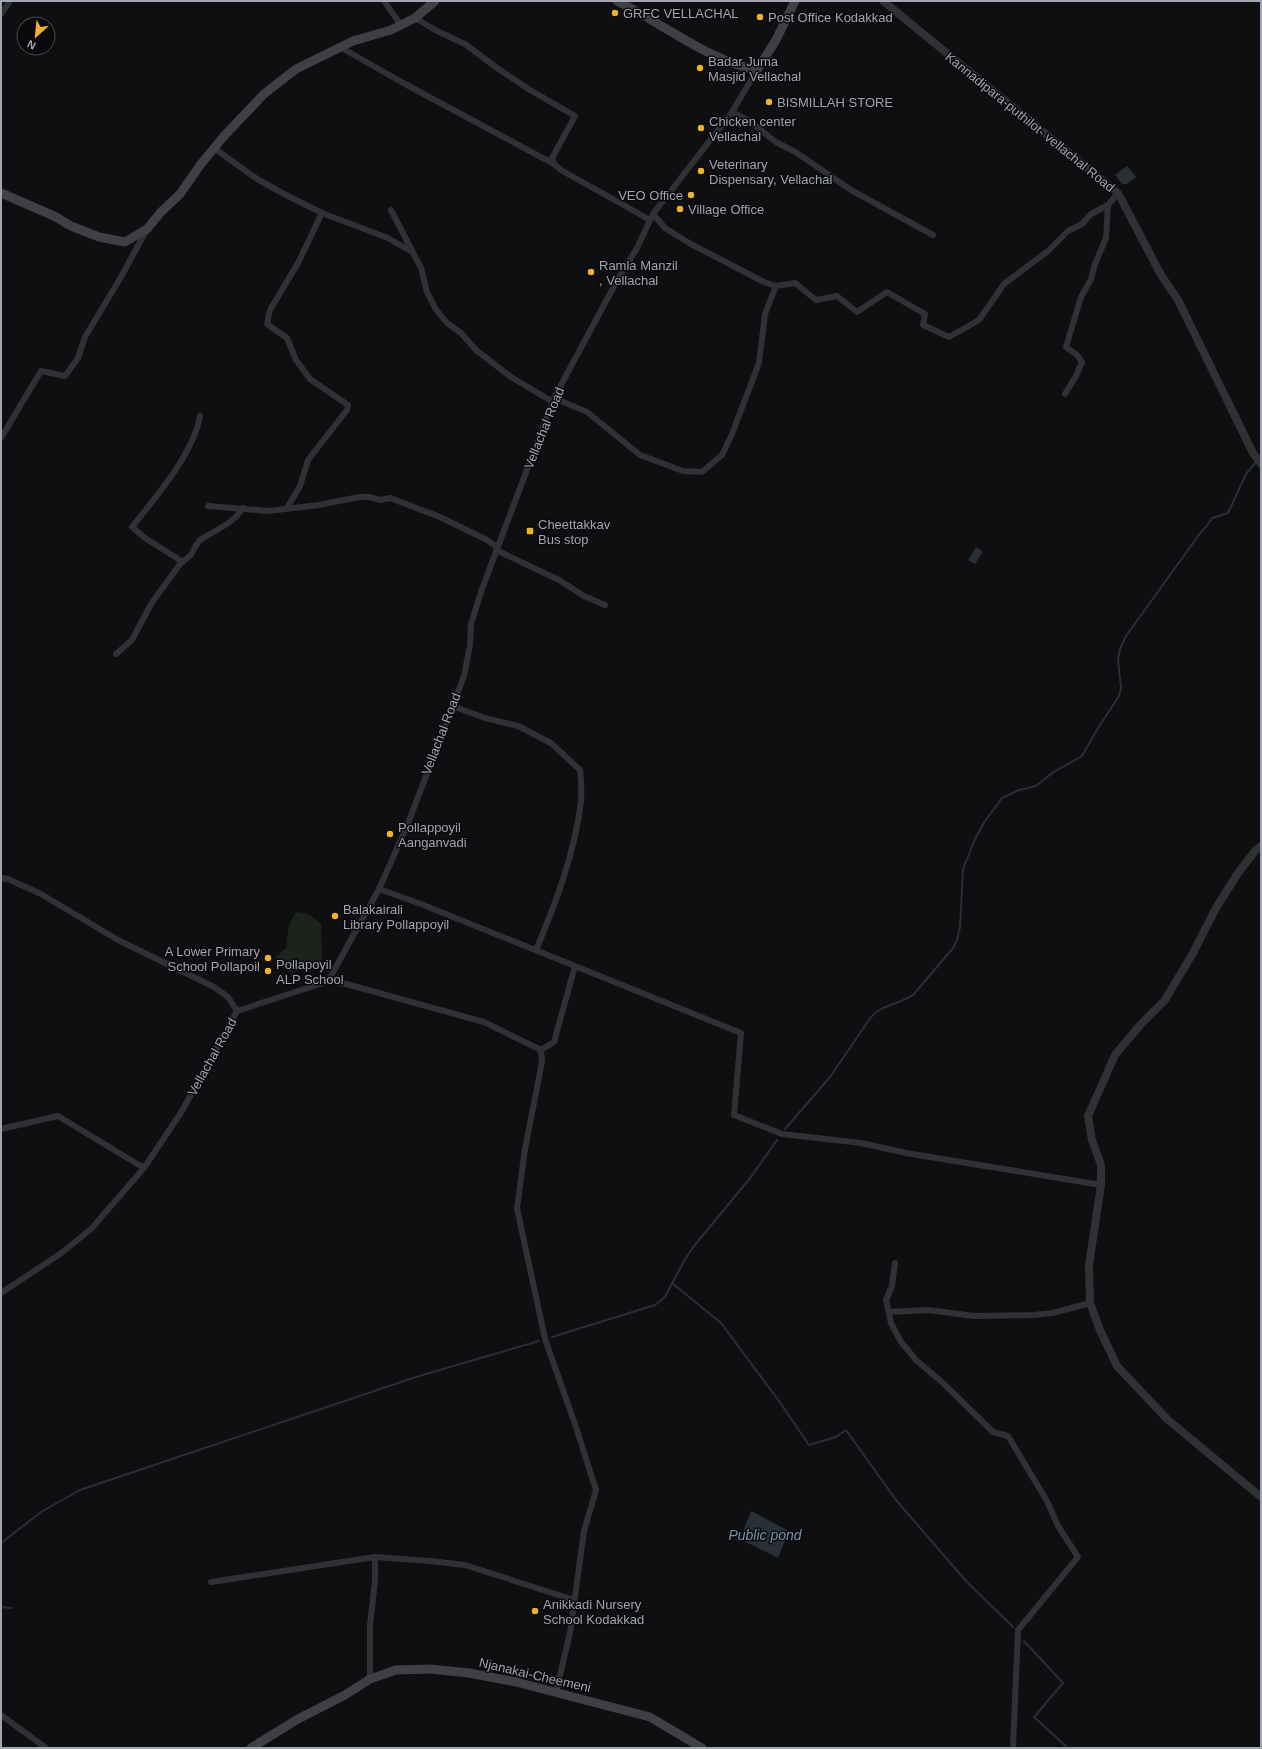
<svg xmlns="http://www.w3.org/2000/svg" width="1262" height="1749" viewBox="0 0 1262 1749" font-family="Arial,sans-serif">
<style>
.green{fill:#1c231d}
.water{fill:#282f36}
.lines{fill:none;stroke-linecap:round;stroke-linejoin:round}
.stream{stroke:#282f36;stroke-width:2}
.minor{stroke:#303135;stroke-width:6}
.tertiary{stroke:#303135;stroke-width:8}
.secondary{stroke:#3e4045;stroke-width:9}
.poi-dot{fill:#eeb32a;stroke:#0a0a0c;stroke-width:1.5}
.labels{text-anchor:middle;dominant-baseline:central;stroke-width:3;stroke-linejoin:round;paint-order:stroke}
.poi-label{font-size:13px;fill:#a0a5b1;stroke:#0a0a0c;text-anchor:start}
.street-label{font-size:13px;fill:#a0a5b1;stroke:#0a0a0c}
.water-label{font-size:14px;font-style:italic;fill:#7792ad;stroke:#0a0a0c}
</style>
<rect width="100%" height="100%" fill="#0f0f11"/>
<!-- green -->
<polygon class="green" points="296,912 309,914 321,924 322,958 316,968 292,972 275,964 276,957 286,948 289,925"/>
<!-- water -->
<g class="water">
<polygon points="1127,166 1136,177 1127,184 1122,184 1115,175"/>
<polygon points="976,547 983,552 975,564 968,560"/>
<polygon points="751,1511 789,1531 778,1558 740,1539"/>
</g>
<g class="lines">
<!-- stream -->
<g class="stream">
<path d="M785,1129L830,1077L871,1017C884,1003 900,1005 914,994L953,948L957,940L960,927L963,869L975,839L985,821L1002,798L1019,790L1036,786L1052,773L1082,756L1098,728L1119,696L1121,688L1118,660L1120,649L1126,636L1201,532L1206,527L1212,518L1228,513L1246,474L1256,462"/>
<polyline points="672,1283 721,1323 779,1401 809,1445 836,1437 846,1430 896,1500 966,1581 1013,1627"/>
<polyline points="552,1337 655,1305 665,1297 684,1261 694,1246 751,1177 777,1140"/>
<polyline points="1,1543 41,1512 80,1490 416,1377 539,1341"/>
<polyline points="1,1607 12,1608"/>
<polyline points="1024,1641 1063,1683 1034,1717 1068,1748"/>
</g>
<!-- minor -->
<g class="minor">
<polyline points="384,1 401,25"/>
<polyline points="1,14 10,1"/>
<polyline points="415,18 437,31 465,44 497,68 530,90 575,116 552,158 554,164 561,170 650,220"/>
<polyline points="340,47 405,84 554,164"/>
<polyline points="732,112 749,121 776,142 797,153 851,190 933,235"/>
<polyline points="214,148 257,179 286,195 322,213 388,238 412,252"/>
<polyline points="391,210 421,268 427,292 435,308 447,323 461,333 476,350 511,377 553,402"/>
<polyline points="776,286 795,283 816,300 837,296 857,312 887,292 925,314 923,325 949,337 979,320 1004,284 1048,251 1068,231 1082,224 1091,214 1108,205 1118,193"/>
<polyline points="1065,394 1076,376 1082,362 1077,355 1066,347 1081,297 1091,279 1095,264 1106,238 1108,205"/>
<polyline points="554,398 587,412 640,455 683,471 702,472 722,455 732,434 759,363 765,314 776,286 764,282 689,243 665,228 653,214"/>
<polyline points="1,438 41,371 65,376 78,358 85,337 121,277 146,231"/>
<polyline points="208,506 268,511 319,505 359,497 370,497 380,500 390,498 440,517 487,540 497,547"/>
<polyline points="287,508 300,486 308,460 347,410 348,405 310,379 296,360 287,338 267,324 270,310 298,263 322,213"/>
<polyline points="496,550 559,580 584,596 605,605"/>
<path d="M183,562L145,538L132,527C155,498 194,453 200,416"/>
<polyline points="116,654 132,640 151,604 180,564 191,555 195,547 200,540 227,524 236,517 243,508"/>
<path d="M452,706L485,718L518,726L551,743L580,770C581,780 582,791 581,801C575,852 556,903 536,950"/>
<polyline points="1,878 8,879 41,894 118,940 214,987 228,997 237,1011"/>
<polyline points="379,889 421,904 741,1033 734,1115 782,1134 861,1143 906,1153 1101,1185"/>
<polyline points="328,979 484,1022 541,1050 542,1062 525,1149 517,1208 545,1339 576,1427 596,1490 584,1531 570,1633 556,1692"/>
<polyline points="541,1050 554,1042 575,966"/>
<polyline points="1,1129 58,1116 144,1168"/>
<polyline points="895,1263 892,1286 886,1300 891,1323 901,1342 917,1361 943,1383 993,1432 1008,1436 1047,1501 1058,1526 1078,1557 1018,1630 1013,1748"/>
<polyline points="1,1293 60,1254 91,1229 144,1168 182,1111 237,1011 320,984 328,979 332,974 379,889 407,826 464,676 470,645 471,624 482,589 554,398 619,277 637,248 653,214 732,112 757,70"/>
<polyline points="889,1312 928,1310 974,1316 1033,1315 1053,1313 1090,1303"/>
<polyline points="375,1557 430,1561 465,1565 574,1600"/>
<polyline points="211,1582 375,1557 375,1581 370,1625 370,1679"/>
<polyline points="1,1715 46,1748"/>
</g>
<!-- tertiary -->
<g class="tertiary">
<polyline points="883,1 1118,193 1161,275 1178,300 1253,453 1261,464"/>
<polyline points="1261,846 1256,850 1238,873 1216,908 1193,953 1165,1000 1141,1024 1115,1055 1088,1116 1092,1140 1101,1165 1101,1185 1089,1265 1090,1303 1100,1330 1117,1366 1167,1419 1261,1497"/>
</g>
<!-- secondary -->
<g class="secondary">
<path d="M617,1C660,22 711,62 757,70L776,40L795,1"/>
<polyline points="1,193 54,216 71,226 99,237 125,242 147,229 161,212 180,194 201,164 224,136 264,94 296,69 353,41 391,30 415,18 435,1"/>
<polyline points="251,1748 298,1719 345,1695 370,1679 396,1670 430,1669 469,1673 516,1682 650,1717 702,1748"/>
</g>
</g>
<!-- markers -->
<g class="poi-dot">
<circle cx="615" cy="13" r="4"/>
<circle cx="760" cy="17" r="4"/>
<circle cx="700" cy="68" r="4"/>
<circle cx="769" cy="102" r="4"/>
<circle cx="701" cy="128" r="4"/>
<circle cx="701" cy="171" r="4"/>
<circle cx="691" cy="195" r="4"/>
<circle cx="680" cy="209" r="4"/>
<circle cx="591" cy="272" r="4"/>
<rect x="526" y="527" width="8" height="8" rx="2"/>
<circle cx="390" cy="834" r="4"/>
<circle cx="335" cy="916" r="4"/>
<circle cx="268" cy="958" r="4"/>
<circle cx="268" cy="971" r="4"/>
<circle cx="535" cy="1611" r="4"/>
</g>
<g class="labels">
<!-- poi labels -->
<g class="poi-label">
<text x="623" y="13">GRFC VELLACHAL</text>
<text x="768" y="17">Post Office Kodakkad</text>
<text x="708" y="61">Badar Juma<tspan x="708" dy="15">Masjid Vellachal</tspan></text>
<text x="777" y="102">BISMILLAH STORE</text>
<text x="709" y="121">Chicken center<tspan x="709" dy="15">Vellachal</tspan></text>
<text x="709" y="164">Veterinary<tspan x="709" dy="15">Dispensary, Vellachal</tspan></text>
<text x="683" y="195" text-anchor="end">VEO Office</text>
<text x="688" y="209">Village Office</text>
<text x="599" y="265">Ramla Manzil<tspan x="599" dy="15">, Vellachal</tspan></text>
<text x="538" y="524">Cheettakkav<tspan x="538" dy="15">Bus stop</tspan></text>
<text x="398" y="827">Pollappoyil<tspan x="398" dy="15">Aanganvadi</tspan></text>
<text x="343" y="909">Balakairali<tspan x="343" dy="15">Library Pollappoyil</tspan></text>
<text x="260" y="951" text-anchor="end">A Lower Primary<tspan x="260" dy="15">School Pollapoil</tspan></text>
<text x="276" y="964">Pollapoyil<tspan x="276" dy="15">ALP School</tspan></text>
<text x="543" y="1604">Anikkadi Nursery<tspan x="543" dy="15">School Kodakkad</tspan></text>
</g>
<!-- street labels -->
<g class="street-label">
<text transform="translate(1030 122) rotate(39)">Kannadipara-puthilot- vellachal Road</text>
<text transform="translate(544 428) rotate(-68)">Vellachal Road</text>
<text transform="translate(441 734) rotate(-69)">Vellachal Road</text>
<text transform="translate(212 1057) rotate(-61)">Vellachal Road</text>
<text transform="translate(535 1675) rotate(13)">Njanakai-Cheemeni</text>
</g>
<!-- water labels -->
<g class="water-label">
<text x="765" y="1535">Public pond</text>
</g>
</g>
<!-- border -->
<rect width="1262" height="1749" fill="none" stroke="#a0a5b1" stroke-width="4"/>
<!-- north arrow -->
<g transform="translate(36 36) rotate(207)"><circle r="19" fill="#0a0a0c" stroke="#46484e"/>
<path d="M0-3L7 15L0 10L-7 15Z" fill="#eeb32a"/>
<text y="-6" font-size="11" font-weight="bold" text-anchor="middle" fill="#a0a5b1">N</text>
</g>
</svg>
